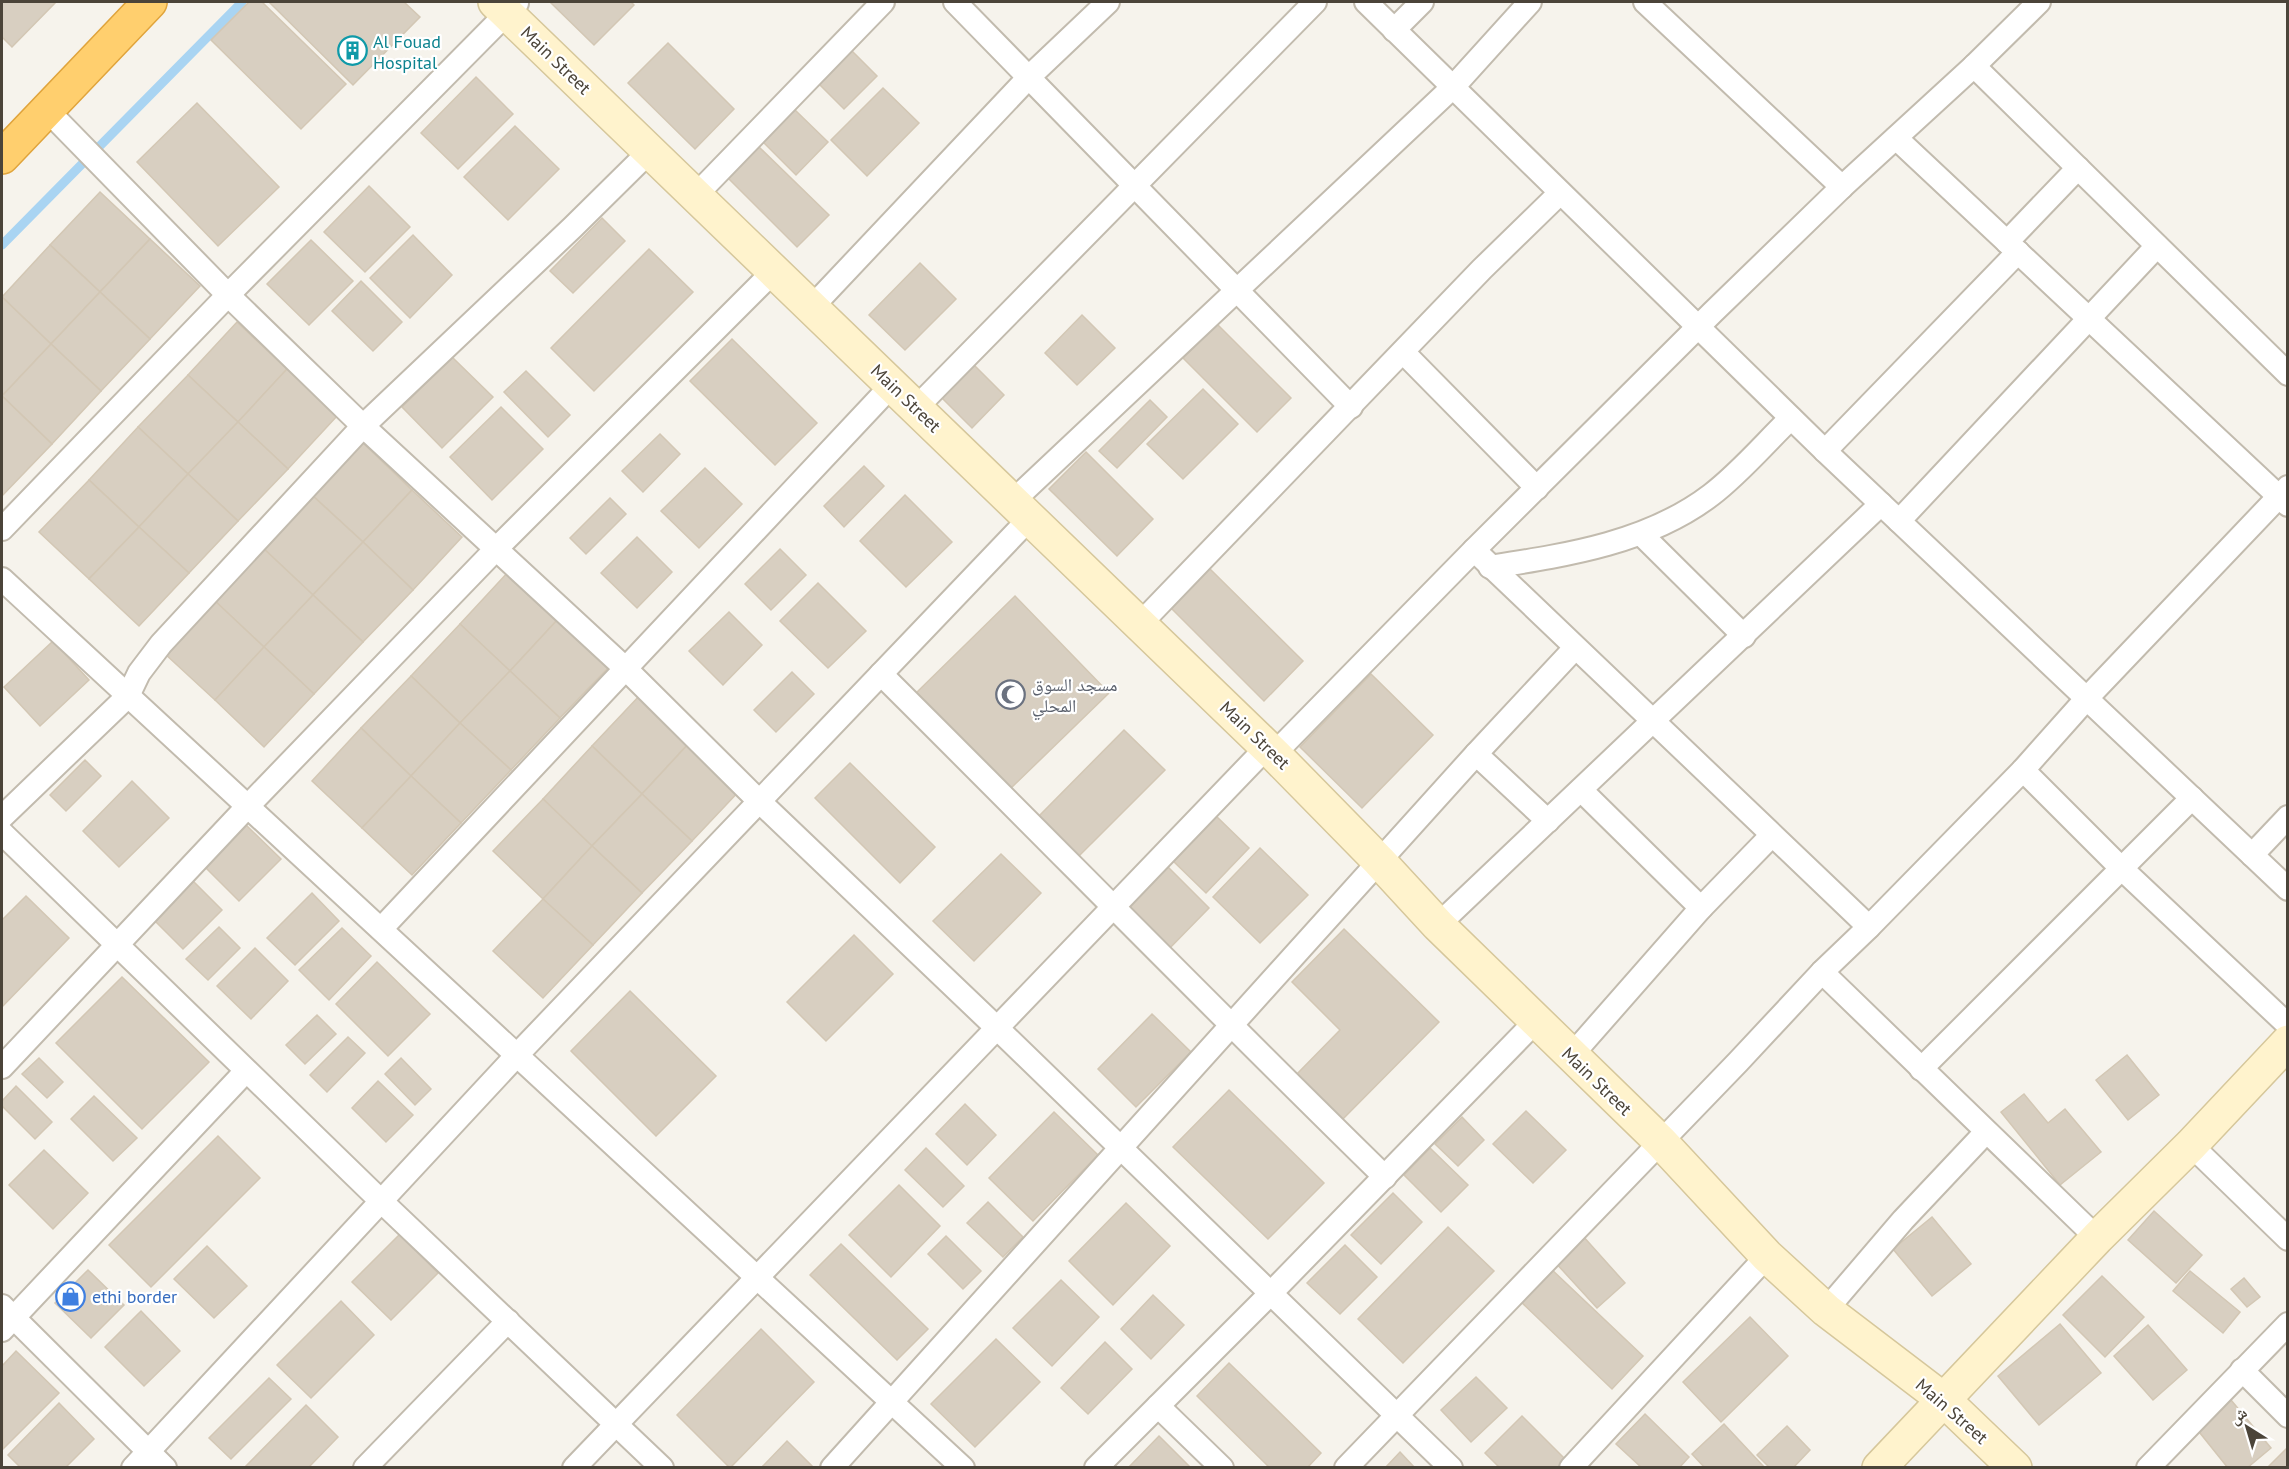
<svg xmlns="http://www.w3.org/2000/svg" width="2289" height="1469" viewBox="0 0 2289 1469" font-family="'PT Sans','Noto Naskh Arabic',sans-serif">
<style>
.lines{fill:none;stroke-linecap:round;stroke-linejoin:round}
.stream{stroke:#a9d4f2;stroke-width:9}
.building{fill:#d8cfc1;stroke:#d3c7b4;stroke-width:1.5}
.street-casing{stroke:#c2bbae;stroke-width:26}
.secondary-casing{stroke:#d6c79b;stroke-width:36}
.highway-casing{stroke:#e0a43c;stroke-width:36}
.street{stroke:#fff;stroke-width:22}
.secondary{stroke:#fff3cd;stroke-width:33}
.highway{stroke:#ffcf6e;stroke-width:33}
.labels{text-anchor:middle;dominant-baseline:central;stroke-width:4.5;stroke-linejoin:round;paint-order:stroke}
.culture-label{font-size:18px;fill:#0d838f;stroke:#fff;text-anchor:start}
.street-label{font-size:18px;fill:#4b4439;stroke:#fff}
.worship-label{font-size:18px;fill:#5b616d;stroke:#fff;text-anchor:start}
.shop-label{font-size:18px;fill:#366cbe;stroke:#fff;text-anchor:start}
</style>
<rect width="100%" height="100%" fill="#f6f3ec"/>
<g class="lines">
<!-- stream -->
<polyline class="stream" points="2,245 242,2"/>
</g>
<!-- building -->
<g class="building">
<polygon points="2,2 56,2 12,47 2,37"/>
<polygon points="249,2 262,2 346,84 301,129 211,40"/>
<polygon points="269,2 404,2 420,17 353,85"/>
<polygon points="550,2 631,2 634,5 594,45"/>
<polygon points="668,43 734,109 695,149 628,83"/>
<polygon points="852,51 877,76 844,109 819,84"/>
<polygon points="476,77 513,114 458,169 421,133"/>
<polygon points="883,88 919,123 867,176 831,140"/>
<polygon points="197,103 279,187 218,246 137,162"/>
<polygon points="794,109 828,142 796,175 762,141"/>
<polygon points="515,126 559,169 508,220 464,177"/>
<polygon points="759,147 829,215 797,247 728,178"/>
<polygon points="369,186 410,227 365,272 324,232"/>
<polygon points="100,192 150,239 100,292 50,245"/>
<polygon points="602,218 625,241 573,293 550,271"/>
<polygon points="413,235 452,275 410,318 370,278"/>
<polygon points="150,239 200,286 150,339 100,292"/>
<polygon points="311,240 353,281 309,325 267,284"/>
<polygon points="50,245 100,292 51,344 2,297"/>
<polygon points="649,249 693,292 594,391 551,348"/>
<polygon points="920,263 956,299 905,350 869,315"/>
<polygon points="361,281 402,322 373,351 332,311"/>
<polygon points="100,292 150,339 101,391 51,344"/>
<polygon points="2,297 51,344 2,396"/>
<polygon points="1082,315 1115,348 1077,385 1045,353"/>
<polygon points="237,322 287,369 238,422 188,375"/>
<polygon points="1217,324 1291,398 1257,432 1183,358"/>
<polygon points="732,339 817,423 775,465 690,381"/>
<polygon points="51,344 101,391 52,444 2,396"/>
<polygon points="452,357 493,397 442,448 402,407"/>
<polygon points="974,365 1004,395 972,428 942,398"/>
<polygon points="287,369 337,416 288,469 238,422"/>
<polygon points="526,371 570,415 548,437 504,392"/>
<polygon points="188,375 238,422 188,474 138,427"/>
<polygon points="1203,389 1238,424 1183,479 1147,444"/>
<polygon points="2,396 52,444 2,496"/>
<polygon points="1150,400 1167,417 1117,468 1099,451"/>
<polygon points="501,407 543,449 492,500 450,457"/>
<polygon points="238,422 288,469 238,521 188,474"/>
<polygon points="138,427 188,474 139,527 89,480"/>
<polygon points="660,434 680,454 643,492 622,471"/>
<polygon points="363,443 412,490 363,542 313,496"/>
<polygon points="1086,452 1153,519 1117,556 1049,489"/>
<polygon points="864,466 884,486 844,527 824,506"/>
<polygon points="705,468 742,504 699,548 661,511"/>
<polygon points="188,474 238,521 189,573 139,527"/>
<polygon points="89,480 139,527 89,579 39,532"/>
<polygon points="412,490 462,537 413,590 363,542"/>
<polygon points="905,495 952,542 906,587 860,541"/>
<polygon points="313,496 363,542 313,595 263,548"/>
<polygon points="610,498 626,514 586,554 570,538"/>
<polygon points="139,527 189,573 139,626 89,579"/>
<polygon points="637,537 672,572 637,608 601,573"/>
<polygon points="363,542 413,590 363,642 313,595"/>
<polygon points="263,548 313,595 264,647 214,600"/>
<polygon points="780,549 806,575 771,610 745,584"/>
<polygon points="1209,568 1303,661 1264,701 1170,607"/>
<polygon points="509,571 559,618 510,671 460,624"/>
<polygon points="818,583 866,631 828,668 780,621"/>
<polygon points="313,595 363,642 314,694 264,647"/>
<polygon points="1015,596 1109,693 1007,792 913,696"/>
<polygon points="214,600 264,647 215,700 164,653"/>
<polygon points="729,612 762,645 723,685 689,651"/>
<polygon points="559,618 610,666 560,718 510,671"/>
<polygon points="460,624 510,671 460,723 411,676"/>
<polygon points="53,641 89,680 40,726 4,687"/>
<polygon points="264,647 314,694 264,747 215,700"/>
<polygon points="510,671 560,718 511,770 460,723"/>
<polygon points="792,672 814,694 776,732 754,710"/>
<polygon points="1371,674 1433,735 1362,808 1300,747"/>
<polygon points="411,676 460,723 411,776 361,728"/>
<polygon points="641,694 691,741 642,794 592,746"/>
<polygon points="460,723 511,770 461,823 411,776"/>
<polygon points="361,728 411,776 362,828 312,781"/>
<polygon points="1124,730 1165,770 1078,857 1038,817"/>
<polygon points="691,741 742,788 692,841 642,794"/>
<polygon points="592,746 642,794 592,846 543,799"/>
<polygon points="85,760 101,776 66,811 50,795"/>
<polygon points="850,763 935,847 900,883 815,798"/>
<polygon points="411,776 461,823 412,875 362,828"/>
<polygon points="132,781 169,818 119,867 83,831"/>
<polygon points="642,794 692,841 642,893 592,846"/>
<polygon points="543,799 592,846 543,899 493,851"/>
<polygon points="1215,815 1249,848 1206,893 1172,860"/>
<polygon points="245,824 281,859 239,901 204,866"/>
<polygon points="592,846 642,893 593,945 543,899"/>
<polygon points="1260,848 1308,895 1260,943 1213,897"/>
<polygon points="1001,854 1041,893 974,961 933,921"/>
<polygon points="1165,864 1209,908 1167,951 1122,908"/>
<polygon points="191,879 222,910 183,949 152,918"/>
<polygon points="312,893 339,921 295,965 267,938"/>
<polygon points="26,896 69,938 2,1007 2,920"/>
<polygon points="543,899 593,945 543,998 493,951"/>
<polygon points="219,927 240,948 208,980 186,959"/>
<polygon points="342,928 371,956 329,1000 299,970"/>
<polygon points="1344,929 1439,1022 1341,1121 1295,1076 1340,1030 1292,982"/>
<polygon points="854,935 893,974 826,1041 787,1002"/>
<polygon points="255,948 288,981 251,1019 217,986"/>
<polygon points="377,962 430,1014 388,1056 336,1004"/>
<polygon points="122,977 209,1062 142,1129 56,1043"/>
<polygon points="630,991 716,1076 656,1136 571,1051"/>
<polygon points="1152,1014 1191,1052 1136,1107 1098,1069"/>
<polygon points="317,1015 336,1034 305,1064 286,1045"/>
<polygon points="348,1037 365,1053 327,1092 310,1075"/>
<polygon points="2127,1055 2159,1095 2128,1120 2096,1080"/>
<polygon points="39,1058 63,1082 47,1098 22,1074"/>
<polygon points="401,1058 431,1089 415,1105 385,1074"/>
<polygon points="378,1081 413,1115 386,1142 352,1108"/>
<polygon points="16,1086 52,1122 35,1139 2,1106 2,1101"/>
<polygon points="1229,1090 1324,1183 1268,1239 1173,1147"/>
<polygon points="2024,1094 2048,1123 2065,1109 2101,1152 2060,1185 2001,1112"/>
<polygon points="94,1096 137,1138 113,1161 71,1119"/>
<polygon points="965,1104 996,1135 967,1165 936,1134"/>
<polygon points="1526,1111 1566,1150 1533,1183 1493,1144"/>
<polygon points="1054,1112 1098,1155 1033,1221 989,1178"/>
<polygon points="1462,1117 1484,1140 1458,1166 1435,1144"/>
<polygon points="218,1136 260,1178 151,1287 109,1245"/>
<polygon points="926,1148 964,1186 943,1207 905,1170"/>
<polygon points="1430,1148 1468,1185 1441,1212 1404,1175"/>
<polygon points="44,1150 88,1193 53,1229 9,1185"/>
<polygon points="899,1185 940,1226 891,1277 849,1235"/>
<polygon points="1393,1193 1422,1222 1381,1264 1351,1235"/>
<polygon points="988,1202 1023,1237 1003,1257 967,1223"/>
<polygon points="1126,1203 1170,1246 1113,1305 1069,1261"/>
<polygon points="2154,1211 2202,1255 2176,1283 2128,1240"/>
<polygon points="1932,1217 1971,1264 1932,1296 1893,1249"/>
<polygon points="1448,1227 1494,1271 1403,1363 1358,1319"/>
<polygon points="400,1234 438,1273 391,1320 352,1282"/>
<polygon points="1582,1235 1625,1283 1597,1308 1554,1261"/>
<polygon points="946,1236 981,1271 963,1289 928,1254"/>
<polygon points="841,1244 928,1329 897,1360 810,1275"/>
<polygon points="1345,1245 1377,1277 1340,1314 1307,1283"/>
<polygon points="207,1246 247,1286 214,1318 174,1279"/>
<polygon points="1549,1267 1643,1356 1612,1389 1518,1299"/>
<polygon points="88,1270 124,1305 91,1338 55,1303"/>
<polygon points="2190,1271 2240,1312 2223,1333 2173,1291"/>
<polygon points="2102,1276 2144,1317 2105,1357 2063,1315"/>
<polygon points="2244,1278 2260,1297 2247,1307 2231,1289"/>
<polygon points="1061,1280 1099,1317 1052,1366 1013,1328"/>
<polygon points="1153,1295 1184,1325 1151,1359 1121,1329"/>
<polygon points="341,1301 374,1335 311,1398 277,1365"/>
<polygon points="141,1311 180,1351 144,1386 105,1347"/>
<polygon points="1750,1317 1788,1356 1721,1422 1683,1382"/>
<polygon points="2060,1324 2101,1373 2039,1425 1998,1376"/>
<polygon points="2148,1325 2187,1370 2153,1400 2114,1356"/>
<polygon points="761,1329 814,1382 730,1468 677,1415"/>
<polygon points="996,1339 1040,1382 975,1447 931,1404"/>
<polygon points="1105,1342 1132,1369 1088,1414 1061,1388"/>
<polygon points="16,1351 59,1393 3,1449 2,1366"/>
<polygon points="1229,1363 1321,1453 1307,1468 1270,1468 1197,1396"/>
<polygon points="1476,1377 1507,1408 1471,1442 1441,1410"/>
<polygon points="269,1378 291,1399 231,1459 209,1438"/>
<polygon points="2231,1400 2271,1448 2247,1468 2228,1468 2196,1428"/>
<polygon points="59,1403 94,1439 65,1468 21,1468 8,1455"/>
<polygon points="306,1405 338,1437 308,1468 244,1468"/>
<polygon points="1645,1414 1689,1457 1679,1468 1642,1468 1616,1444"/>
<polygon points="1522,1416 1567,1461 1560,1468 1500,1468 1485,1453"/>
<polygon points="1724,1424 1765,1468 1705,1468 1692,1454"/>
<polygon points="1787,1426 1810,1450 1793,1468 1770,1468 1757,1455"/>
<polygon points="1159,1436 1191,1468 1128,1468"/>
<polygon points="787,1441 812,1466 811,1468 761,1468"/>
<polygon points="2288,1447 2288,1468 2267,1468"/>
<polygon points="1400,1452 1415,1468 1385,1468"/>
</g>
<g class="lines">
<defs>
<g id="street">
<polyline points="955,2 1351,407"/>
<polyline points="1366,2 1825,451 2288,889"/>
<polyline points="1645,2 1842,187"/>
<polyline points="1394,30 1422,2"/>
<polyline points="1974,66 2288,374"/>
<polyline points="47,110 228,295 363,426 625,668 759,801 997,1028 1451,1468"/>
<polyline points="1896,138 2288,505"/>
<polyline points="696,195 883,2"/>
<polyline points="2007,242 2078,168"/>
<polyline points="812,307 1029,77 1108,2"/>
<polyline points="1403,352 1537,488"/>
<polyline points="916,408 1315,2"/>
<polyline points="1825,451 2018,252"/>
<polyline points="1013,501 1454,86 1530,2"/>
<polyline points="1899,521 2157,246"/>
<polyline points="2,529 228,295 517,3"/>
<polyline points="1641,534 1744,636"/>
<polyline points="1474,550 1869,927"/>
<path d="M1490,567C1567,555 1648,543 1711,495C1740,473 1765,443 1791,418"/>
<polyline points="2,579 963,1468"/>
<polyline points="1140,624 1482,269 1560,193"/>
<path d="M881,674C1049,841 1215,1011 1385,1177"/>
<polyline points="1274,754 1474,550 1712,313 1842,187 1974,66 2039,2"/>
<polyline points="1476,754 1548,821"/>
<polyline points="2023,770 2121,868 2288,1025"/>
<polyline points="1581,790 1701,908"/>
<polyline points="2,817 128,696 139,673 161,644 363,426 573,227 650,151"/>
<polyline points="2,833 381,1201 662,1468"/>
<polyline points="2252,855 2288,817"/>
<polyline points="1438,925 1881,504"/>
<polyline points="381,929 892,385"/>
<polyline points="1822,972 2097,1238"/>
<polyline points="1571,1056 1701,908 1772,835"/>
<polyline points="2,1067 247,807 497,548 774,271"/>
<polyline points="1921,1069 2192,798"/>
<polyline points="2191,1145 2288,1239"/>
<polyline points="2,1306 165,1468"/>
<polyline points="1826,1310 1903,1220 1986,1132"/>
<polyline points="2,1330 246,1071"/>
<polyline points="2242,1370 2288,1416"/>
<polyline points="1158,1406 1222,1468"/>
<polyline points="133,1468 517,1055 1030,518"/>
<polyline points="365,1468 508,1321"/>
<polyline points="574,1468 1267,747"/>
<polyline points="832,1468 1476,754 1575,648"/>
<polyline points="1096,1468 1270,1294 1536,1021"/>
<polyline points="1346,1468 1738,1062 1822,972 1869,927 2023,770 2088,697 2288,487"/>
<polyline points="1571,1468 1767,1256"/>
<polyline points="2148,1468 2288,1324"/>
</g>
<g id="secondary">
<polyline points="495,2 1274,754 1379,861 1438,925 1660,1141 1767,1256 1826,1310 1944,1400 2015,1468"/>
<polyline points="1879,1468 2097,1238 2191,1145 2288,1042"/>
</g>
<polyline id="highway" points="2,157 150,2"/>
</defs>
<!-- street casing -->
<use href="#street" class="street-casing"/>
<!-- secondary casing -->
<use href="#secondary" class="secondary-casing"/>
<!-- highway casing -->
<use href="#highway" class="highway-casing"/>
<!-- street -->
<use href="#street" class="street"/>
<!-- secondary -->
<use href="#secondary" class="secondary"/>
<!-- highway -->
<use href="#highway" class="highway"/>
</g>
<!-- icons -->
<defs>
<symbol id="building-ring" viewBox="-11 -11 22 22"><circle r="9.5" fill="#fff" stroke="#0f9aa8" stroke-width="1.5"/><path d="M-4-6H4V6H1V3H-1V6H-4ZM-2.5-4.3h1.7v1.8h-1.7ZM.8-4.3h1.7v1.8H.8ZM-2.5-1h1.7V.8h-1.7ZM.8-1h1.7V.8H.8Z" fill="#0f9aa8"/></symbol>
<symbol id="mosque-ring" viewBox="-11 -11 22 22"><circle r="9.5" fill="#fff" stroke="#6b7280" stroke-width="1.5"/><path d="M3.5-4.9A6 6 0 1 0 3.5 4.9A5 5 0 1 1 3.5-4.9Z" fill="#6b7280"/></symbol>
<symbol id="shop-ring" viewBox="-11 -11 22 22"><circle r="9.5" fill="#fff" stroke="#3f7fe0" stroke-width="1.5"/><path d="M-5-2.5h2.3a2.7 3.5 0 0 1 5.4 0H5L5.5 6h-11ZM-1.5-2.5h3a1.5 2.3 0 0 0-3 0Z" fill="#3f7fe0"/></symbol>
</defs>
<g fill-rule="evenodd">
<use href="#building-ring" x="336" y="34" width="33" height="33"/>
<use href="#mosque-ring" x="994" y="678" width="33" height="33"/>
<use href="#shop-ring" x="54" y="1280" width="33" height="33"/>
</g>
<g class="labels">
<!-- culture labels -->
<g class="culture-label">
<text x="373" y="41">Al Fouad<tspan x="373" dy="21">Hospital</tspan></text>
</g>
<!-- street labels -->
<g class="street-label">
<text transform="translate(556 60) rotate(44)">Main Street</text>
<text transform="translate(906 398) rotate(44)">Main Street</text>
<text transform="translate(1255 735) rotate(44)">Main Street</text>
<text transform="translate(1597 1081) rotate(44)">Main Street</text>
<text transform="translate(1952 1411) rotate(41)">Main Street</text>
</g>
<!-- worship labels -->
<g class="worship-label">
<text x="1032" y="684">مسجد السوق<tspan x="1032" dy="21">المحلي</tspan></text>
</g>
<!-- shop labels -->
<g class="shop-label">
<text x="92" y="1296">ethi border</text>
</g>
</g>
<!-- border -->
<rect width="2289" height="1469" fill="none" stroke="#4b4439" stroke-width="6"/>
<!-- north arrow -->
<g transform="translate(2247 1427) rotate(323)" stroke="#ffffff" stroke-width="4.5" paint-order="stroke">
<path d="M0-4.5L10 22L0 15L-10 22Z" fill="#4b4439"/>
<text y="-9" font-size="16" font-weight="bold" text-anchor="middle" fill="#4b4439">ش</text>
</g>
</svg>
